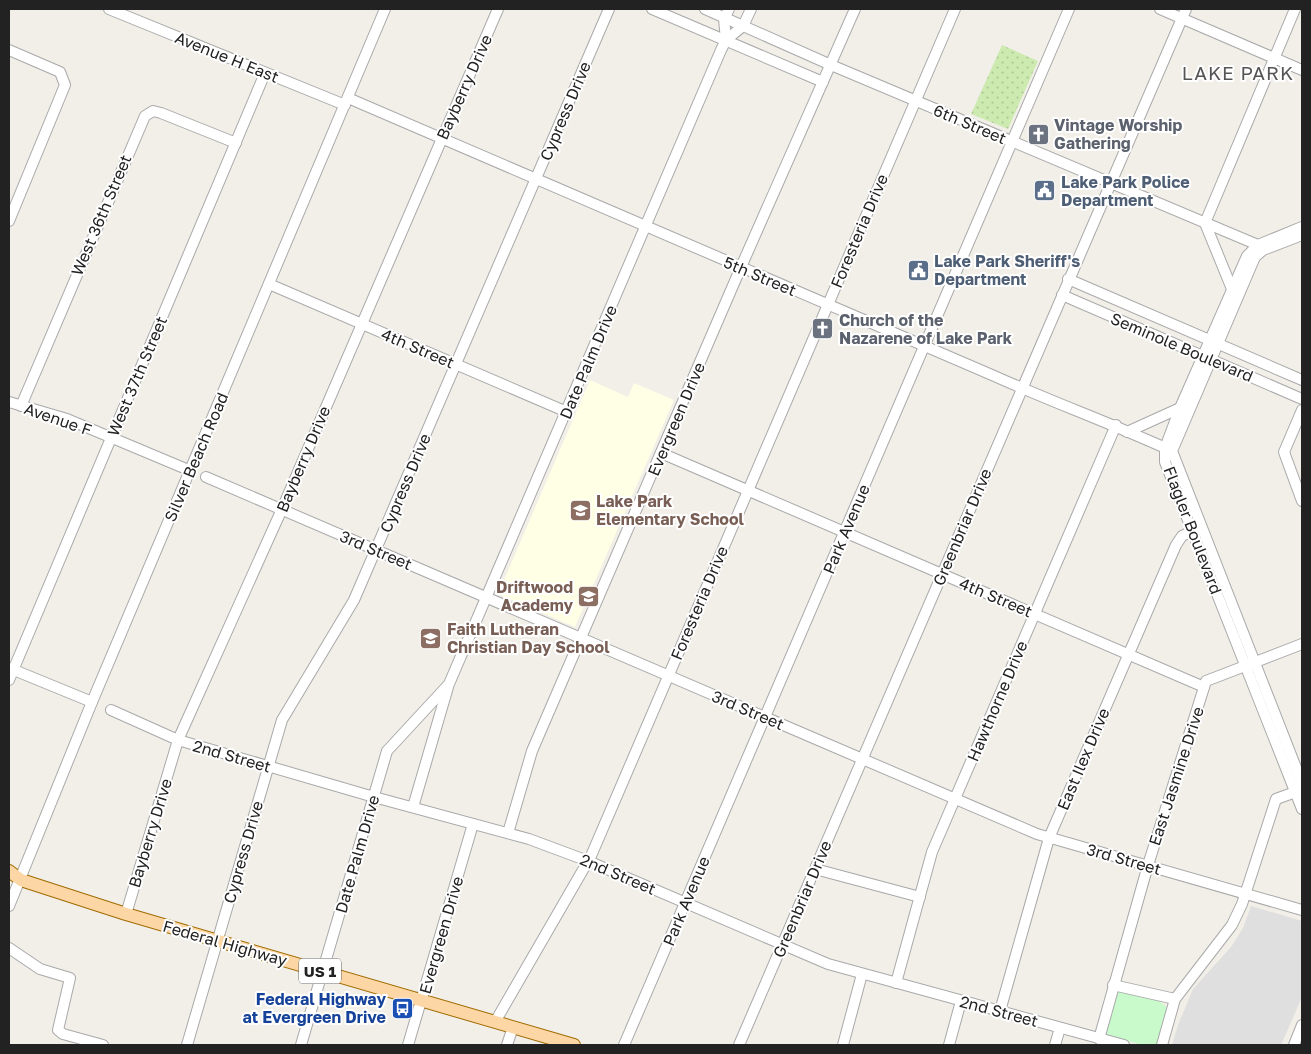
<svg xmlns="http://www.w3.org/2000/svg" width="1311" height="1054" viewBox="0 0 1311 1054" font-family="'Golos Text',sans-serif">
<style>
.residential{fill:#e0dfdf}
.education{fill:#ffffe5}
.grass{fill:url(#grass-dots)}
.park{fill:#c8facc}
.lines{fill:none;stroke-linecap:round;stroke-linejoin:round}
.minor-casing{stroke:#a9a9a9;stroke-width:12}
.major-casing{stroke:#a06b00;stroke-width:14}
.minor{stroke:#fff;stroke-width:10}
.major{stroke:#fcd6a4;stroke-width:12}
.labels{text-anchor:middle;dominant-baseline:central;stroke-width:4;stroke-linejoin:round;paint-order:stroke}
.shield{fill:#fff;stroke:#646464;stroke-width:1}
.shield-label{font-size:15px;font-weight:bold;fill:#222}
.street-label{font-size:16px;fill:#222;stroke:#fff}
.worship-label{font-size:16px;font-weight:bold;fill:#5b616d;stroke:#fff;text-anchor:start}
.service-label{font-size:16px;font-weight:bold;fill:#4e5e75;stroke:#fff;text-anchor:start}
.education-label{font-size:16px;font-weight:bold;fill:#785e54;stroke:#fff;text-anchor:start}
.transit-label{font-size:16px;font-weight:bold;fill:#164399;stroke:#fff;text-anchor:end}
.quarter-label{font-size:19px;letter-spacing:1px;fill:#555;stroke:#fff}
</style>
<defs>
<pattern id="grass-dots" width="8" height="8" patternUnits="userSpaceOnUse" patternTransform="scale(1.25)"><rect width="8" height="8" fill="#cdebb0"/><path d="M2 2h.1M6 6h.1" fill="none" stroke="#b0c997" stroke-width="1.8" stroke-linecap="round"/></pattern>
</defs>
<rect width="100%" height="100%" fill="#f2efe9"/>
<!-- residential -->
<polygon class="residential" points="1251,906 1302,921 1302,997 1281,1045 1172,1045 1178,1025 1193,989 1231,947 1243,928"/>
<!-- education -->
<polygon class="education" points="590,380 628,397 634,383 674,400 575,627 498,594"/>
<!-- grass -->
<polygon class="grass" points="1002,45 1038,61 1008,129 971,114"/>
<!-- park -->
<polygon class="park" points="1121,990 1159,1001 1167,1007 1157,1045 1142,1045 1105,1034 1115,994"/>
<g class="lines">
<defs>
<g id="minor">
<polyline points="109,9 345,105"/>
<polyline points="652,9 823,82"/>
<polyline points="705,9 831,65 1258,245 1262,249"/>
<polyline points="1160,9 1302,70"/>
<polyline points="726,40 724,19 729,9"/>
<polyline points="9,50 60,72 65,85 9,221"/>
<path d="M348,98L992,375C1052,402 1113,424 1172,451"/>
<polyline points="1302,227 1258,245 1247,256 1180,408 1165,448 1165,462 1302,809"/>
<polyline points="1302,235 1263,250 1255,257 1172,451 1302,783"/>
<polyline points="1068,279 1302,380"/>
<polyline points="269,284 567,412"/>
<polyline points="1232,289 1205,223 1295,9"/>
<polyline points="1062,295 1302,399"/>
<polyline points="9,402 67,419 191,471"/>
<polyline points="21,406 145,116 153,111 161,113 236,143"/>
<polyline points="1302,410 1284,452 1302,501"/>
<polyline points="1127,432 1180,408"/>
<polyline points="661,453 1204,687"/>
<polyline points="206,477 1037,834 1302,910"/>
<polyline points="9,668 92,702"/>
<polyline points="9,680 265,73"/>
<polyline points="111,710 178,740 374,797 529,839 588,861 828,964 1124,1045"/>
<polyline points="413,807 448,687"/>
<polyline points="508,833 532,751 741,267 855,9"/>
<polyline points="815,869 920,897"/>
<polyline points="9,906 92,702 385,9"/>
<polyline points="126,914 178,740 282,509 498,9"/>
<polyline points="9,948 40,969 70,978 58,1030 63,1034 103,1045"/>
<polyline points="896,983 932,852 1116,425"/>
<polyline points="1113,985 1175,999"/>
<polyline points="1000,1011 1049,838 1176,545 1182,536 1197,529"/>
<polyline points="495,1022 591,856 955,9"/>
<polyline points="1099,1039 1148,865 1206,681 1302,644"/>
<polyline points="187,1045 282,720 354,600 609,9"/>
<polyline points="301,1045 387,751 449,684 721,50 726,40 743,26 751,9"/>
<polyline points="408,1045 473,824"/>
<polyline points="507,1045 513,1027"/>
<polyline points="624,1045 1069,9"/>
<polyline points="739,1045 1186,9"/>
<polyline points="843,1045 862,974"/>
<polyline points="949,1045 961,1001"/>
<polyline points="1055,1045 1060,1028"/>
<polyline points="1162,1045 1175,999 1232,925 1242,904 1276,799 1301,790"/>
<polyline points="1294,1045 1302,1025"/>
</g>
<polyline id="major" points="9,871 21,880 126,914 574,1045"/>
</defs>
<!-- minor casing -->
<use href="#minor" class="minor-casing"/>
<!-- major casing -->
<use href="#major" class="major-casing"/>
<!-- minor -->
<use href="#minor" class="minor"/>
<!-- major -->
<use href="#major" class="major"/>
</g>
<!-- icons -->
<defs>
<symbol id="church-square" viewBox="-11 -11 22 22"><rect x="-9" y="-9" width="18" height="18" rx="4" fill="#6b7280" stroke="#fff"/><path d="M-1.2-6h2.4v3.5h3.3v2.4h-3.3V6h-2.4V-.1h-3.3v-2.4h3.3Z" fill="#fff"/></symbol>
<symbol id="civic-square" viewBox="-11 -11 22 22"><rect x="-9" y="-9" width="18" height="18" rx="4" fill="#5c6f8a" stroke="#fff"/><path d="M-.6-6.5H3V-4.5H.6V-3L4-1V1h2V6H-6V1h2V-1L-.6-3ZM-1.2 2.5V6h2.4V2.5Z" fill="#fff"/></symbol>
<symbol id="school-square" viewBox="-11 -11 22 22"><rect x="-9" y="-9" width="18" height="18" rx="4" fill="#8d6e63" stroke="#fff"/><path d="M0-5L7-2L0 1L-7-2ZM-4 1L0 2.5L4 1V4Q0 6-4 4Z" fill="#fff"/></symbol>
<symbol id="bus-square" viewBox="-11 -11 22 22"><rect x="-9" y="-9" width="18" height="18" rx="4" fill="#1a4fb4" stroke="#fff"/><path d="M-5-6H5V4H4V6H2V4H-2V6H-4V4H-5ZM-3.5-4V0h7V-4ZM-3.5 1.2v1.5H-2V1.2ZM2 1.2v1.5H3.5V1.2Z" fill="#fff"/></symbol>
</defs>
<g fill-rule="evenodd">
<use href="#church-square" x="1026" y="122" width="25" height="25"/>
<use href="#civic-square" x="1032" y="178" width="25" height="25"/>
<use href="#civic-square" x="906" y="258" width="25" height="25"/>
<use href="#church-square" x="810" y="316" width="25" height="25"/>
<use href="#school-square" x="568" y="498" width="25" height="25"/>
<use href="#school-square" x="576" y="584" width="25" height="25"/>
<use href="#school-square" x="418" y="626" width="25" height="25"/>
<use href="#bus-square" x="390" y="996" width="25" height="25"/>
</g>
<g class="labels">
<!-- shield labels -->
<rect class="shield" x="299" y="958.5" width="42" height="25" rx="4"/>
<g class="shield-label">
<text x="320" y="971">US 1</text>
</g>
<!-- street labels -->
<g class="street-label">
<text transform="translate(227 57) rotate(22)">Avenue H East</text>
<text transform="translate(464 87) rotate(-66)">Bayberry Drive</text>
<text transform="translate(565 111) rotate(-67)">Cypress Drive</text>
<text transform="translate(970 124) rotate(23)">6th Street</text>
<text transform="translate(101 215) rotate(-67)">West 36th Street</text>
<text transform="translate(859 231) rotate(-67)">Foresteria Drive</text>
<text transform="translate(760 276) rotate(23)">5th Street</text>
<text transform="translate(1182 347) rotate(23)">Seminole Boulevard</text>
<text transform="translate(418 348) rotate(23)">4th Street</text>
<text transform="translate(588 362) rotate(-67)">Date Palm Drive</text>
<text transform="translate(137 376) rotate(-67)">West 37th Street</text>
<text transform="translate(58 419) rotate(19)">Avenue F</text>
<text transform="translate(676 419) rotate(-67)">Evergreen Drive</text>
<text transform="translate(196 457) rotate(-67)">Silver Beach Road</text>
<text transform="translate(303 459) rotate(-67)">Bayberry Drive</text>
<text transform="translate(405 483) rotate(-67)">Cypress Drive</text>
<text transform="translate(962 527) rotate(-67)">Greenbriar Drive</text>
<text transform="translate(846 529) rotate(-67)">Park Avenue</text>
<text transform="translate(1193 530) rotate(69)">Flagler Boulevard</text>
<text transform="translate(376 550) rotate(23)">3rd Street</text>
<text transform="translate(996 597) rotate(23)">4th Street</text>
<text transform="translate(699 603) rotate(-67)">Foresteria Drive</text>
<text transform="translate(997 701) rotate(-67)">Hawthorne Drive</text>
<text transform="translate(748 710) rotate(23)">3rd Street</text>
<text transform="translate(232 756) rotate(16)">2nd Street</text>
<text transform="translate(1083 759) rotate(-67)">East Ilex Drive</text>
<text transform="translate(1176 776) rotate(-72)">East Jasmine Drive</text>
<text transform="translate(150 833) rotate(-73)">Bayberry Drive</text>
<text transform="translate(243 852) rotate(-74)">Cypress Drive</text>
<text transform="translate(357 854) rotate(-74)">Date Palm Drive</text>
<text transform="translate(1124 859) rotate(16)">3rd Street</text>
<text transform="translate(618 874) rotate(23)">2nd Street</text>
<text transform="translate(802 899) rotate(-67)">Greenbriar Drive</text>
<text transform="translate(686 901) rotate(-67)">Park Avenue</text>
<text transform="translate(441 935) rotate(-74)">Evergreen Drive</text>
<text transform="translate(225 943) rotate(16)">Federal Highway</text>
<text transform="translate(999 1011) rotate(15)">2nd Street</text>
</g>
<!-- worship labels -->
<g class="worship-label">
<text x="1054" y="125">Vintage Worship<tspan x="1054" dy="18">Gathering</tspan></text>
<text x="839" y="320">Church of the<tspan x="839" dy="18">Nazarene of Lake Park</tspan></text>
</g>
<!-- service labels -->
<g class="service-label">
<text x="1061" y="182">Lake Park Police<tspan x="1061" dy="18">Department</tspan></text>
<text x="934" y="261">Lake Park Sheriff's<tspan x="934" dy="18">Department</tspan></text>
</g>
<!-- education labels -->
<g class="education-label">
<text x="596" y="501">Lake Park<tspan x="596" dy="18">Elementary School</tspan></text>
<text x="573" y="587" text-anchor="end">Driftwood<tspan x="573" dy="18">Academy</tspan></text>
<text x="447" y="629">Faith Lutheran<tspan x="447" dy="18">Christian Day School</tspan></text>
</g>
<!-- transit labels -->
<g class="transit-label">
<text x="386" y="999">Federal Highway<tspan x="386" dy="18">at Evergreen Drive</tspan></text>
</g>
<!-- quarter labels -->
<g class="quarter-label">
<text x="1238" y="72">LAKE PARK</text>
</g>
</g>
<!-- border -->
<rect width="1311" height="1054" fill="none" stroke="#222222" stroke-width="20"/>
</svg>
